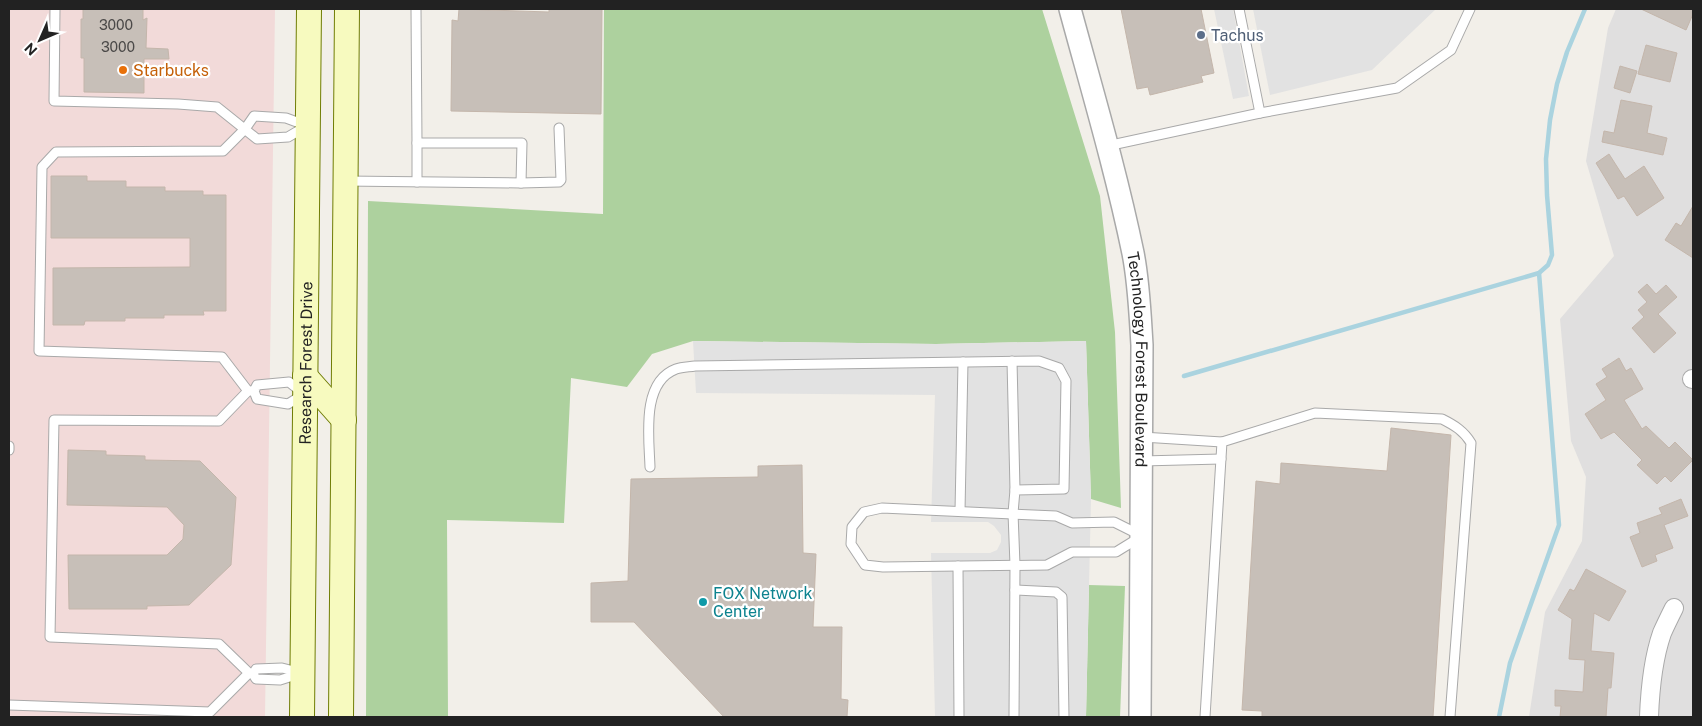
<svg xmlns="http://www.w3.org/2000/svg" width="1702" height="726" viewBox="0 0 1702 726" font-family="'Public Sans',sans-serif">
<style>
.residential{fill:#e0dfdf}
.commercial{fill:#f2dad9}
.forest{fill:#add19e}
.parking{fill:#e2e2e2}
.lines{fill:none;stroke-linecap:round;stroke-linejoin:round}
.stream{stroke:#aad3df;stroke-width:4.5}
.building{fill:#c7bfb8;stroke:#c4b6ab}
.service-casing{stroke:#a9a9a9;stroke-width:11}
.minor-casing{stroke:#a9a9a9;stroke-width:20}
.tertiary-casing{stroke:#a9a9a9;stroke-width:24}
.secondary-casing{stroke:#707d05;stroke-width:26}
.service{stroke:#fff;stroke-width:9}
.minor{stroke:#fff;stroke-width:18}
.tertiary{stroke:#fff;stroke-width:21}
.secondary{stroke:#f7fabf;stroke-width:24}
.service-dot{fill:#5c6f8a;stroke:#fff;stroke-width:2}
.food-dot{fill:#e8710a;stroke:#fff;stroke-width:2}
.culture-dot{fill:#0f9aa8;stroke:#fff;stroke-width:2}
.labels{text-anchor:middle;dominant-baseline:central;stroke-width:4.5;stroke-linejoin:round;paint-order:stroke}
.number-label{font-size:14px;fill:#4b4948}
.service-label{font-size:16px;fill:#4e5e75;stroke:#fff;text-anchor:start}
.food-label{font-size:16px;fill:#c56008;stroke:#fff;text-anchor:start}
.street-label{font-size:16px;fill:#222;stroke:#fff}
.culture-label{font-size:16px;fill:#0d838f;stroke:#fff;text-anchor:start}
</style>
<rect width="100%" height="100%" fill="#f2efe9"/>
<!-- residential -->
<polygon class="residential" points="1616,9 1693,9 1693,717 1529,717 1545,612 1582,541 1586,477 1571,441 1560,319 1614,256 1586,161 1608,28"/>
<!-- commercial -->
<polygon class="commercial" points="9,9 275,9 265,717 9,717"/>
<!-- forest -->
<g class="forest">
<polygon points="604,9 1042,9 1100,196 1115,332 1121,508 1091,499 1086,341 936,344 693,341 652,354 627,387 571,378 564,523 447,520 448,717 366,717 368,201 603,214"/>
<polygon points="1089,585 1125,586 1120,717 1086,717"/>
</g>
<!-- parking -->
<g class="parking">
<polygon points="1214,9 1233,9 1249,96 1233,99"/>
<polygon points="1253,9 1436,9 1372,70 1270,95"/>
<polygon points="693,341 936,344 1086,341 1091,499 1086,717 935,717 931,553 990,553 997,550 1001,542 1001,535 994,526 988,522 931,522 935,395 696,393"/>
</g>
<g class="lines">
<!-- stream -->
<g class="stream">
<polyline points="1184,376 1539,273 1548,265 1552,255 1547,195 1546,159 1550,120 1557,84 1567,52 1585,9"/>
<polyline points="1499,717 1510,663 1559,525 1539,273"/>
</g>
</g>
<!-- building -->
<g class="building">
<polygon points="83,9 143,9 143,20 147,18 146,48 168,49 169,59 144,59 144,93 84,92 84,58 81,58 81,19 83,19"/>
<polygon points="459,9 549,12 549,9 602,9 601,114 451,111 452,20 458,21"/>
<polygon points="1121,9 1201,9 1214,73 1201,76 1203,82 1150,95 1148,87 1137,89"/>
<polygon points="1641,9 1693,9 1693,14 1686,30"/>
<polygon points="1646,45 1677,53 1670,82 1638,74"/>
<polygon points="1620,66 1637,71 1630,93 1614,88"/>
<polygon points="1621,100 1652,106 1647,133 1667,138 1663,155 1602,142 1604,131 1614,133"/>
<polygon points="1609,154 1625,179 1644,166 1664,198 1637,216 1624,196 1618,199 1596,163"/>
<polygon points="51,176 87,176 87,181 126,181 126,187 165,187 165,191 203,191 203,195 226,195 226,311 203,311 204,315 164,315 164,318 125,318 125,321 85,321 84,325 53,325 53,268 190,267 190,238 51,238"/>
<polygon points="1693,206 1693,258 1665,240 1676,223 1681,226"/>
<polygon points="1647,284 1656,294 1666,285 1677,297 1658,314 1676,333 1654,353 1632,328 1644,317 1638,310 1647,302 1638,292"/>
<polygon points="1619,358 1626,371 1631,368 1643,389 1624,400 1642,429 1646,426 1669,448 1675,442 1693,460 1671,482 1665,476 1657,484 1637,465 1642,460 1614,432 1601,439 1585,414 1606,400 1596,384 1607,377 1602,369"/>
<polygon points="1391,428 1451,435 1433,717 1262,717 1262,711 1242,710 1256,481 1280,484 1281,463 1387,471"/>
<polygon points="68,450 106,451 106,455 145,456 145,460 200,461 236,497 231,565 189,605 147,606 147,609 69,609 68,555 167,555 183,539 184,525 167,507 67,505"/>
<polygon points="802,465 803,553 816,554 813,627 842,627 841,699 848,700 847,717 724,717 634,622 591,622 591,583 628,581 631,479 758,477 758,466"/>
<polygon points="1681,499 1688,516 1664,525 1673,548 1655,555 1657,561 1642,567 1630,537 1640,533 1637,523 1662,514 1659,508"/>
<polygon points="1586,569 1626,591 1609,621 1594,613 1591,651 1614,653 1611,688 1608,688 1606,717 1560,717 1561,706 1555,706 1555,690 1583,692 1585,660 1569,659 1572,619 1558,610 1570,589 1574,591"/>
</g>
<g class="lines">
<defs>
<g id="service">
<polyline points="55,9 54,101 178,104 217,107 257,139 288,137 305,127"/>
<polyline points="1239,9 1260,113"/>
<polyline points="1107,146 1260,113 1397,88 1451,50 1470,9"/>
<polyline points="345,181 521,183 522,143 417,143 416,9"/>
<polyline points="417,182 417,143"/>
<polyline points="521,183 559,182 561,180 559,128"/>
<polyline points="1012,361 1015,490"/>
<polygon points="289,382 304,394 288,404 257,399 254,391 257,385"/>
<polyline points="248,391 222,357 39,351 42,167 56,152 223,151 245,129 254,116 286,118 305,125"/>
<polyline points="253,391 248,391 219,421 54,420 50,637 219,644 249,673 253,674 256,669 282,668 302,673"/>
<polyline points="1142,437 1222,442"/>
<polyline points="9,446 9,450"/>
<polyline points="1142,461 1221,459"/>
<path d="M650,467C649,437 641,382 676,369C682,367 689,367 695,366L1039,361L1059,368L1066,381L1064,489L1015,490L1013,513L1015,565L1014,717"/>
<polygon points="882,508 1056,516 1072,523 1114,522 1142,536 1116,552 1072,552 1047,565 883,567 865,565 851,544 852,527 864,512"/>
<polyline points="960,511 963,362"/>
<polyline points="958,566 959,717"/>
<polyline points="1015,590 1056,592 1062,597 1064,717"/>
<polyline points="253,674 256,679 280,680 302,673"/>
<polyline points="9,705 210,712 249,673"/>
<path d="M1205,717L1222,442L1315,413L1442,419C1454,425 1464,431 1471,443L1450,717"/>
</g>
<g id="minor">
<polyline points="1692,379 1693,379"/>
<path d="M1649,717C1650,690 1653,659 1662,633C1666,624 1670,616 1674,608"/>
</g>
<g id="tertiary">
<path id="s1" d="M1070,9C1092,90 1116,171 1133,253C1139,283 1140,314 1142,345L1140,717"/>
</g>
<g id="secondary">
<polyline points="305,376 344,420"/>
<path id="s2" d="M302,717L309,9"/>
<polyline points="341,717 347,9"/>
</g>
</defs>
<!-- service casing -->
<use href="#service" class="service-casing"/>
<!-- minor casing -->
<use href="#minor" class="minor-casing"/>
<!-- tertiary casing -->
<use href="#tertiary" class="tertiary-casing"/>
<!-- secondary casing -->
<use href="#secondary" class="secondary-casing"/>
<!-- service -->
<use href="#service" class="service"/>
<!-- minor -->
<use href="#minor" class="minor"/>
<!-- tertiary -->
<use href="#tertiary" class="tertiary"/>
<!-- secondary -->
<use href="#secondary" class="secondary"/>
</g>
<!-- markers -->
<circle class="service-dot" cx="1201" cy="35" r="5"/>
<circle class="food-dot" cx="123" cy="70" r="5"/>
<circle class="culture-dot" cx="703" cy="602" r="5"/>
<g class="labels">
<!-- number labels -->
<g class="number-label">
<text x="116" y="25">3000</text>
<text x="118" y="47">3000</text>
</g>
<!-- service labels -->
<g class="service-label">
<text x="1211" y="35">Tachus</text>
</g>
<!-- food labels -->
<g class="food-label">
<text x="133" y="70">Starbucks</text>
</g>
<!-- street labels -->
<g class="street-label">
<text stroke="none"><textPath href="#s1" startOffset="359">Technology Forest Boulevard</textPath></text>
<text stroke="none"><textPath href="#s2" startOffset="354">Research Forest Drive</textPath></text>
</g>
<!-- culture labels -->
<g class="culture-label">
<text x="713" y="593">FOX Network<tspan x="713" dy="18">Center</tspan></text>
</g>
</g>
<!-- border -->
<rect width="1702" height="726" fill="none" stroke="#222222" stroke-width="20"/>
<!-- north arrow -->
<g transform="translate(40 40) rotate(225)" stroke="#ffffff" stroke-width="4" paint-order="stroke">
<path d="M0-4L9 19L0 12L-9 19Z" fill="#222222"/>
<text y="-8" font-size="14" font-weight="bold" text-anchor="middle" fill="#222222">N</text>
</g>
</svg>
